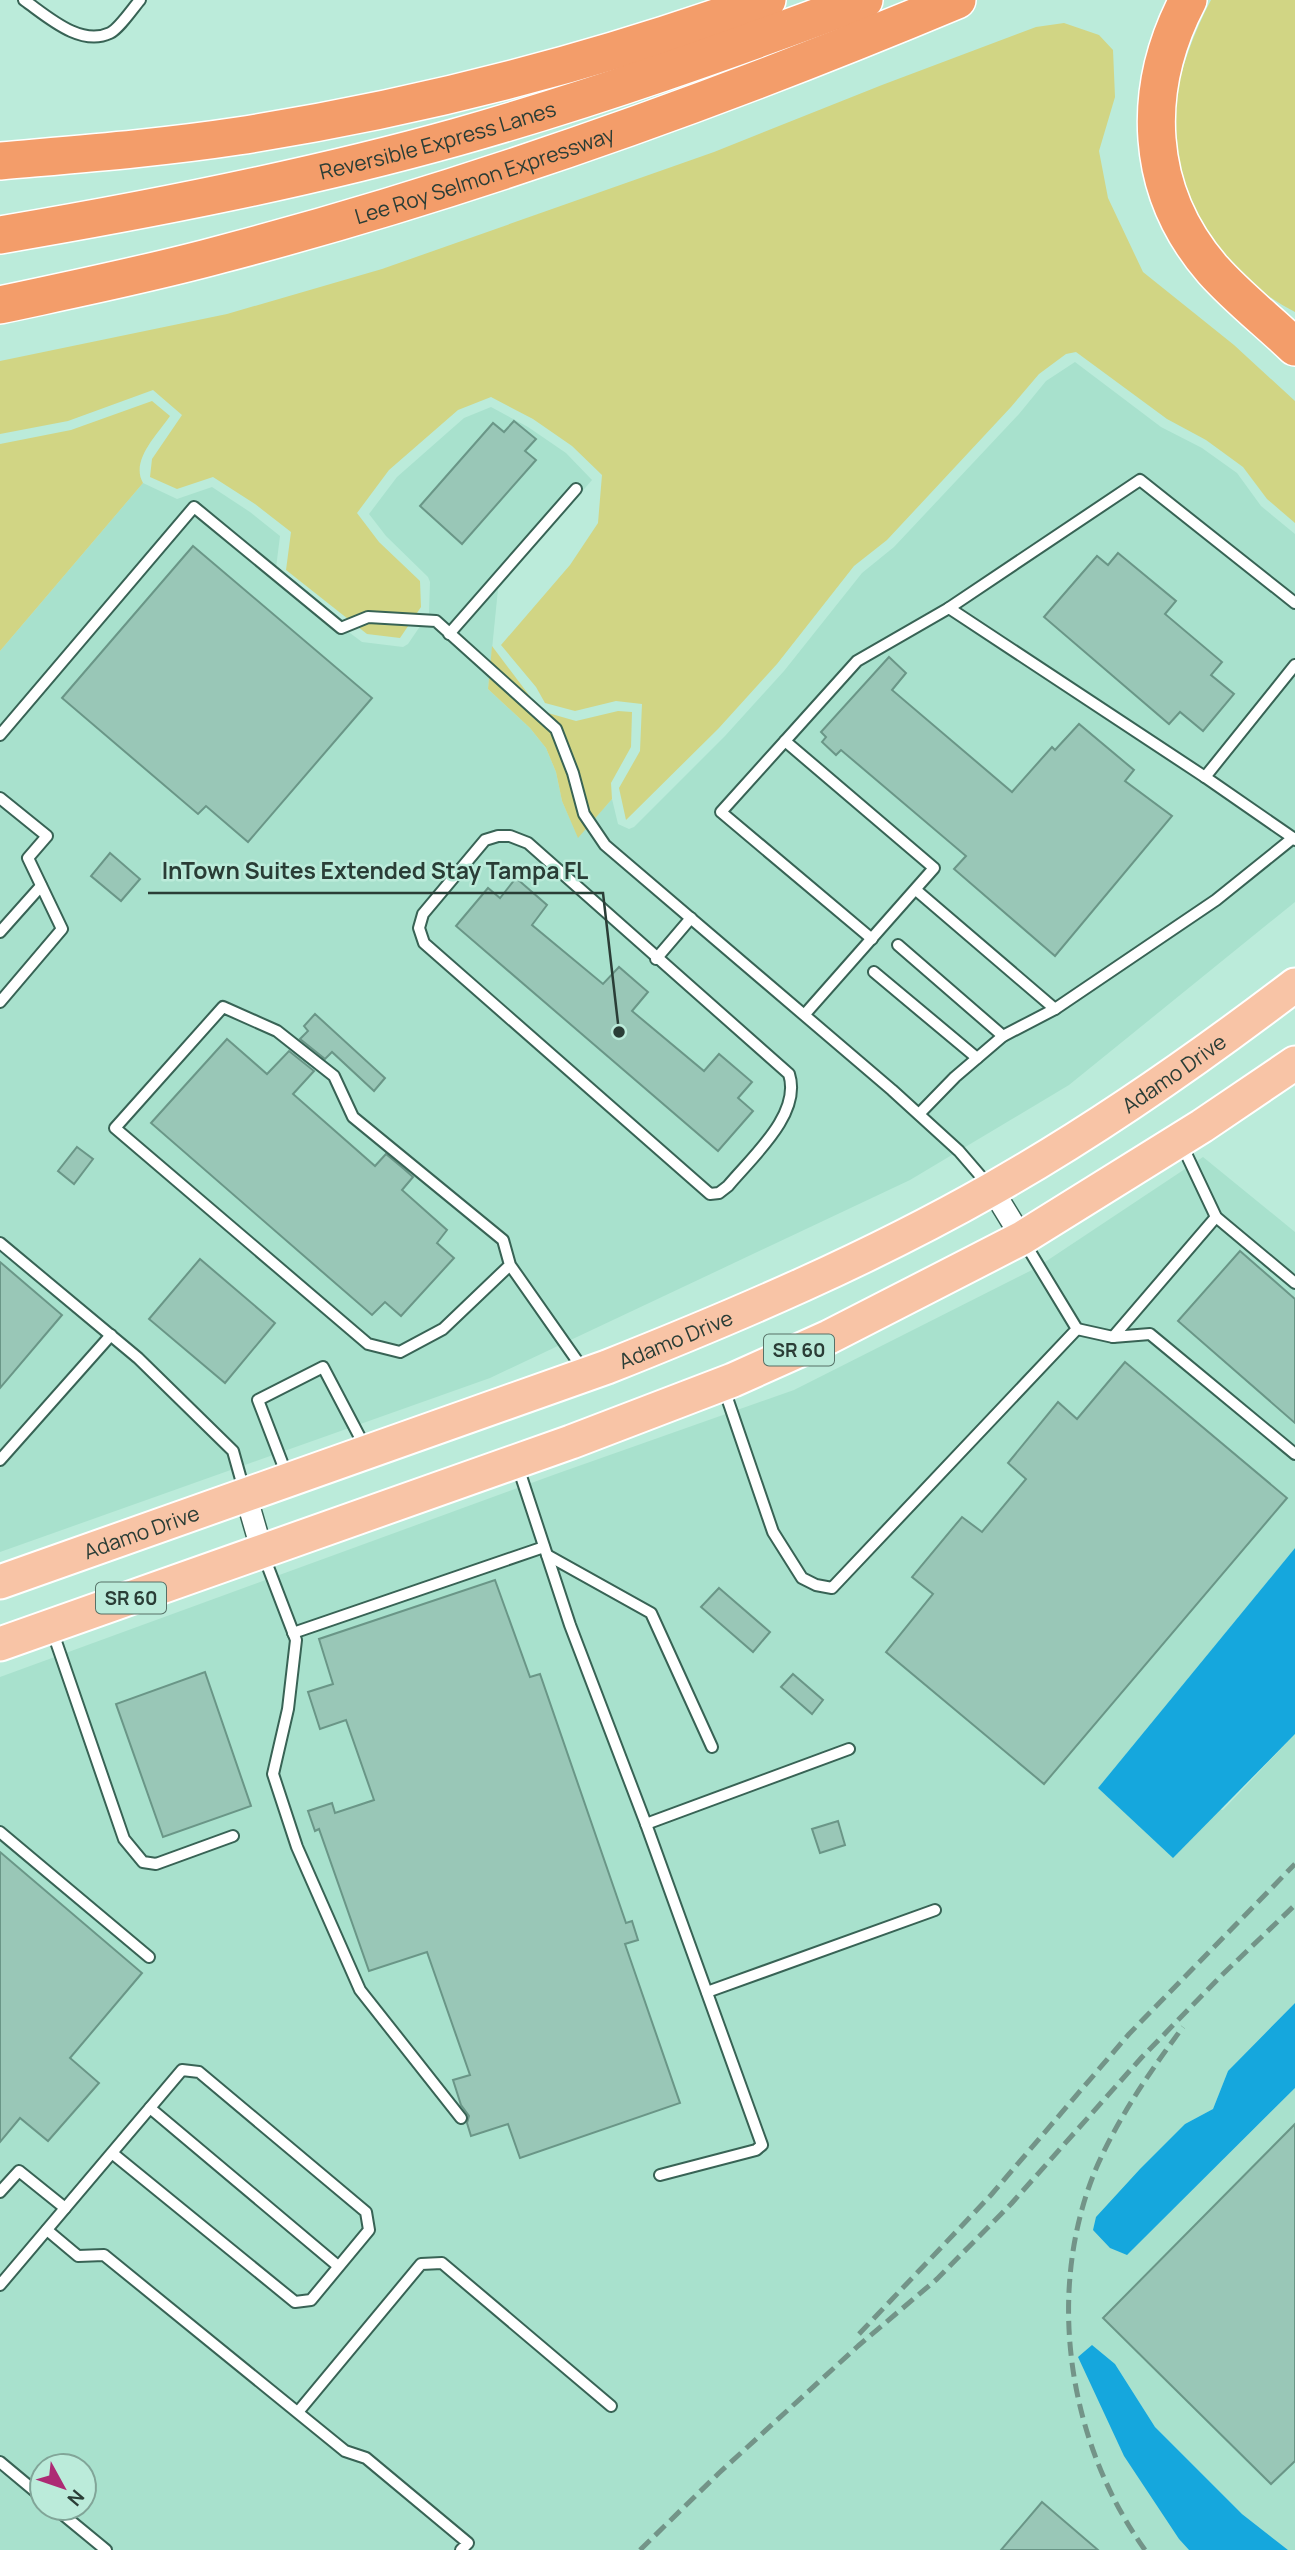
<svg xmlns="http://www.w3.org/2000/svg" width="1295" height="2550" viewBox="0 0 1295 2550" font-family="Manrope,sans-serif">
<style>
.built{fill:#a8e1cd;fill-rule:evenodd}
.green{fill:#d1d584}
.water{fill:#15a7dd}
.building{fill:#99c7b7;stroke:#6a9687;stroke-width:2}
.lines{fill:none;stroke-linecap:round;stroke-linejoin:round}
.lane-casing{stroke:#386355;stroke-width:14}
.street-casing{stroke:#386355;stroke-width:24}
.primary-casing{stroke:#fff;stroke-width:37}
.highway-casing{stroke:#fff;stroke-width:40}
.lane{stroke:#fff;stroke-width:10}
.street{stroke:#fff;stroke-width:21}
.primary{stroke:#f8c4a6;stroke-width:33}
.highway{stroke:#f39d6a;stroke-width:37}
.rail{stroke:#739488;stroke-width:5;stroke-dasharray:14 7;stroke-linecap:butt}
.labels{text-anchor:middle;dominant-baseline:central;stroke-width:5;stroke-linejoin:round;paint-order:stroke}
.shield{fill:#bbebda;stroke:#567167;stroke-width:2}
.shield-label{font-size:19px;font-weight:bold;fill:#2a3d36}
.street-label{font-size:21px;fill:#2a3d36;stroke:#bbebda}
.leader{fill:none;stroke:#2a3d36;stroke-width:2.5}
.callout-dot{fill:#2a3d36;stroke:#bbebda;stroke-width:2.5}
.callout-label{font-size:23px;text-anchor:middle;font-weight:bold;fill:#2a3d36;stroke:#bbebda;stroke-width:5;stroke-linejoin:round;paint-order:stroke}
</style>
<rect width="100%" height="100%" fill="#bbebda"/>
<!-- built -->
<g class="built">
<polygon points="1075,362 1161,427 1202,448 1237,473 1261,506 1295,534 1295,902 1069,1085 910,1180 490,1378 0,1552 0,651 143,483 177,499 212,487 250,512 280,536 276,568 322,612 362,642 403,647 408,644 429,613 430,582 428,577 386,536 369,514 397,477 464,418 491,407 528,427 566,453 592,480 498,589 488,689 530,728 546,748 556,772 562,801 578,837 612,799 618,824 629,829 634,827 725,736 784,671 862,573 894,547 1019,414 1046,381"/>
<path d="M1203,1157L1295,1232V1548L1098,1788L1223,1810L1295,1734V2003L1228,2071L1213,2109L1185,2124L1128,2254L1295,2088V2550H1288L1242,2514L1155,2427L1115,2364L1179,2539L1189,2550H0V1677L556,1474L794,1390L1036,1268ZM42,2466H84V2508H42Z"/>
</g>
<!-- green -->
<g class="green">
<path d="M1211,0H1295V312C1228,278 1176,204 1175,127C1175,119 1174,109 1175,100C1182,65 1194,32 1211,0Z"/>
<polygon points="1064,23 1099,35 1113,50 1115,97 1099,151 1108,198 1143,272 1234,345 1295,401 1295,523 1267,499 1243,467 1206,440 1167,419 1076,352 1066,354 1039,374 1011,407 887,540 854,566 777,664 718,729 626,820 619,788 640,751 642,704 616,701 575,711 545,703 536,687 501,645 570,565 598,523 602,475 572,446 533,419 491,397 458,410 389,470 357,513 379,542 420,581 421,607 400,638 367,634 286,570 291,532 255,504 213,477 177,489 150,477 152,459 182,415 153,390 68,421 0,434 0,361 227,314 382,269 714,152 882,85 1036,27"/>
<path d="M152,401L170,416C158,434 130,460 143,483L0,651V444L71,430Z"/>
<polygon points="492,646 541,711 576,721 618,711 632,712 631,747 611,783 612,799 578,838 562,801 556,772 546,748 530,728 488,689"/>
</g>
<!-- water -->
<g class="water">
<polygon points="1295,1548 1295,1734 1173,1858 1098,1788"/>
<polygon points="1295,2003 1295,2088 1127,2255 1110,2248 1093,2230 1096,2217 1140,2169 1185,2124 1213,2109 1228,2071"/>
<polygon points="1092,2345 1115,2364 1155,2427 1242,2514 1288,2550 1189,2550 1179,2539 1124,2456 1078,2357"/>
</g>
<!-- building -->
<g class="building">
<polygon points="514,421 536,439 525,451 536,460 462,544 420,506 493,423 504,432"/>
<polygon points="193,546 372,698 248,842 206,806 198,814 62,698"/>
<polygon points="1118,553 1176,601 1165,614 1222,662 1211,675 1234,694 1203,731 1180,712 1169,724 1044,617 1097,556 1108,565"/>
<polygon points="889,657 906,673 892,690 1012,792 1052,747 1055,750 1079,724 1134,770 1125,781 1172,816 1055,956 954,869 966,856 841,750 836,755 822,742 826,737 821,732"/>
<polygon points="110,853 140,879 121,901 91,876"/>
<polygon points="516,878 547,905 532,925 603,984 619,967 648,992 632,1011 704,1071 719,1054 752,1082 738,1098 753,1111 718,1151 456,926 488,888 500,898"/>
<polygon points="315,1014 385,1078 374,1091 332,1052 325,1059 300,1039 308,1031 304,1026"/>
<polygon points="227,1039 267,1074 289,1051 314,1071 293,1094 375,1166 386,1154 404,1169 413,1177 402,1190 447,1230 437,1243 454,1258 401,1316 385,1302 372,1315 151,1123"/>
<polygon points="77,1147 93,1159 74,1184 58,1171"/>
<polygon points="1240,1251 1295,1299 1295,1423 1178,1321"/>
<polygon points="200,1259 275,1323 225,1383 149,1319"/>
<polygon points="0,1262 62,1315 0,1388"/>
<polygon points="1125,1362 1287,1498 1044,1784 886,1652 933,1594 912,1577 962,1517 982,1532 1026,1479 1008,1463 1058,1402 1077,1419"/>
<polygon points="495,1580 530,1677 540,1674 626,1923 632,1921 638,1940 625,1944 680,2103 520,2158 508,2124 471,2136 467,2123 469,2116 461,2105 453,2080 470,2075 427,1952 369,1971 319,1829 315,1831 308,1811 332,1803 335,1813 374,1800 346,1720 320,1729 308,1692 333,1684 319,1639"/>
<polygon points="719,1588 770,1632 753,1652 701,1607"/>
<polygon points="205,1672 251,1806 163,1837 116,1704"/>
<polygon points="793,1674 823,1700 812,1714 781,1687"/>
<polygon points="838,1821 845,1845 820,1853 812,1829"/>
<polygon points="0,1852 142,1973 70,2058 99,2083 48,2141 20,2118 0,2142"/>
<polygon points="1295,2124 1295,2461 1271,2484 1103,2318"/>
<polygon points="1042,2502 1098,2550 1001,2550"/>
</g>
<g class="lines">
<defs>
<g id="lane">
<path d="M24,0C47,16 80,47 110,33C119,29 133,8 140,0"/>
<polyline points="949,608 1140,480 1295,603"/>
<polyline points="449,634 576,489"/>
<polyline points="0,735 194,507 341,628 368,617 436,621 556,729 573,773 584,814 605,845 892,1090 959,1151 990,1187"/>
<polyline points="785,741 721,812 872,939"/>
<polyline points="1205,777 1295,665"/>
<polyline points="0,798 47,836 28,858 62,929 0,1002"/>
<path d="M498,836H510L528,843L789,1074C802,1114 752,1157 728,1186L719,1193L710,1194L424,943L419,928L423,914L485,840Z"/>
<polyline points="916,890 1055,1009"/>
<polyline points="0,932 41,886"/>
<polyline points="898,945 1003,1036"/>
<polyline points="656,959 691,918"/>
<polyline points="874,972 977,1058"/>
<polyline points="805,1014 934,868 785,741 857,661 949,608 1205,777 1293,838"/>
<polyline points="919,1114 955,1077 1003,1036 1055,1009 1216,900 1293,838 1295,840"/>
<polyline points="1181,1143 1216,1217 1295,1283"/>
<polyline points="0,1243 138,1358 233,1451 244,1490"/>
<polyline points="510,1265 503,1240 353,1117 334,1076 277,1031 223,1007 115,1128 368,1344 400,1352 443,1329 510,1265 585,1372"/>
<polyline points="1077,1329 1113,1337 1150,1334 1295,1454"/>
<polyline points="1113,1337 1216,1217"/>
<polyline points="724,1389 773,1532 802,1578 816,1585 832,1588 1077,1329 1023,1240"/>
<polyline points="0,1460 111,1335"/>
<polyline points="517,1464 570,1625 646,1824 762,2145 756,2150 660,2175"/>
<polyline points="288,1478 258,1400 323,1367 365,1447"/>
<polyline points="263,1554 296,1640 288,1709 273,1774 297,1847 360,1990 461,2118"/>
<polyline points="547,1555 651,1613 712,1747"/>
<polyline points="52,1630 124,1839 143,1862 156,1864 233,1836"/>
<polyline points="293,1633 544,1547"/>
<polyline points="646,1824 849,1749"/>
<polyline points="0,1832 149,1957"/>
<polyline points="707,1992 935,1910"/>
<polyline points="150,2108 338,2266"/>
<polyline points="0,2192 19,2171 65,2208"/>
<polyline points="47,2230 78,2256 104,2255 345,2451 366,2458 468,2543 461,2550"/>
<polyline points="0,2285 182,2070 199,2072 366,2212 369,2230 311,2300 295,2302 112,2153"/>
<polyline points="298,2412 421,2264 442,2263 611,2406"/>
<polyline points="0,2462 42,2497"/>
<polyline points="55,2508 106,2550"/>
</g>
<g id="street">
<polyline points="992,1189 1022,1238"/>
<polyline points="246,1496 262,1551"/>
</g>
<g id="primary">
<path id="s1" d="M0,1582L607,1367C738,1315 869,1259 992,1189C1098,1129 1198,1059 1295,985"/>
<polyline points="0,1644 571,1442 733,1380 829,1337 1022,1238 1202,1126 1295,1063"/>
</g>
<g id="highway">
<path d="M1188,0C1141,90 1144,191 1213,270C1238,298 1268,321 1295,347"/>
<path d="M0,161C79,154 159,148 238,136C419,108 595,62 767,0"/>
<path id="s2" d="M0,235C153,209 307,179 457,137C595,98 730,50 864,0"/>
<path id="s3" d="M0,305C74,289 149,274 222,254C473,188 718,100 957,0"/>
</g>
</defs>
<!-- lane casing -->
<use href="#lane" class="lane-casing"/>
<!-- street casing -->
<use href="#street" class="street-casing"/>
<!-- primary casing -->
<use href="#primary" class="primary-casing"/>
<!-- highway casing -->
<use href="#highway" class="highway-casing"/>
<!-- lane -->
<use href="#lane" class="lane"/>
<!-- street -->
<use href="#street" class="street"/>
<!-- primary -->
<use href="#primary" class="primary"/>
<!-- highway -->
<use href="#highway" class="highway"/>
<!-- rail -->
<g class="rail">
<polyline points="859,2334 991,2195 1129,2034 1295,1864"/>
<polyline points="640,2550 719,2473 858,2346 937,2279 1011,2204 1142,2057 1223,1974 1295,1905"/>
<path d="M1145,2550C1067,2441 1044,2288 1098,2164C1120,2115 1151,2070 1183,2027"/>
</g>
</g>
<g class="labels">
<!-- shield labels -->
<g class="shield">
<rect x="764" y="1334.5" width="70" height="31" rx="5"/>
<rect x="96" y="1582.5" width="70" height="31" rx="5"/>
</g>
<g class="shield-label">
<text x="799" y="1350">SR 60</text>
<text x="131" y="1598">SR 60</text>
</g>
<!-- street labels -->
<g class="street-label">
<text stroke="none"><textPath href="#s2" startOffset="448">Reversible Express Lanes</textPath></text>
<text stroke="none"><textPath href="#s3" startOffset="502">Lee Roy Selmon Expressway</textPath></text>
<text stroke="none"><textPath href="#s1" startOffset="1284">Adamo Drive</textPath></text>
<text stroke="none"><textPath href="#s1" startOffset="718">Adamo Drive</textPath></text>
<text stroke="none"><textPath href="#s1" startOffset="150">Adamo Drive</textPath></text>
</g>
</g>
<!-- callouts -->
<path class="leader" d="M619 1032L603 893H148"/>
<circle class="callout-dot" cx="619" cy="1032" r="7"/>
<g class="callout-label">
<text x="375" y="879">InTown Suites Extended Stay Tampa FL</text>
</g>
<!-- north arrow -->
<g transform="translate(63 2487) rotate(130)"><circle r="33" fill="#bbebda" stroke="#81a598" stroke-width="2"/>
<path d="M0-5L12 26L0 18L-12 26Z" fill="#ad2a74"/>
<text y="-10" font-size="19" font-weight="bold" text-anchor="middle" fill="#2a3d36">N</text>
</g>
</svg>
